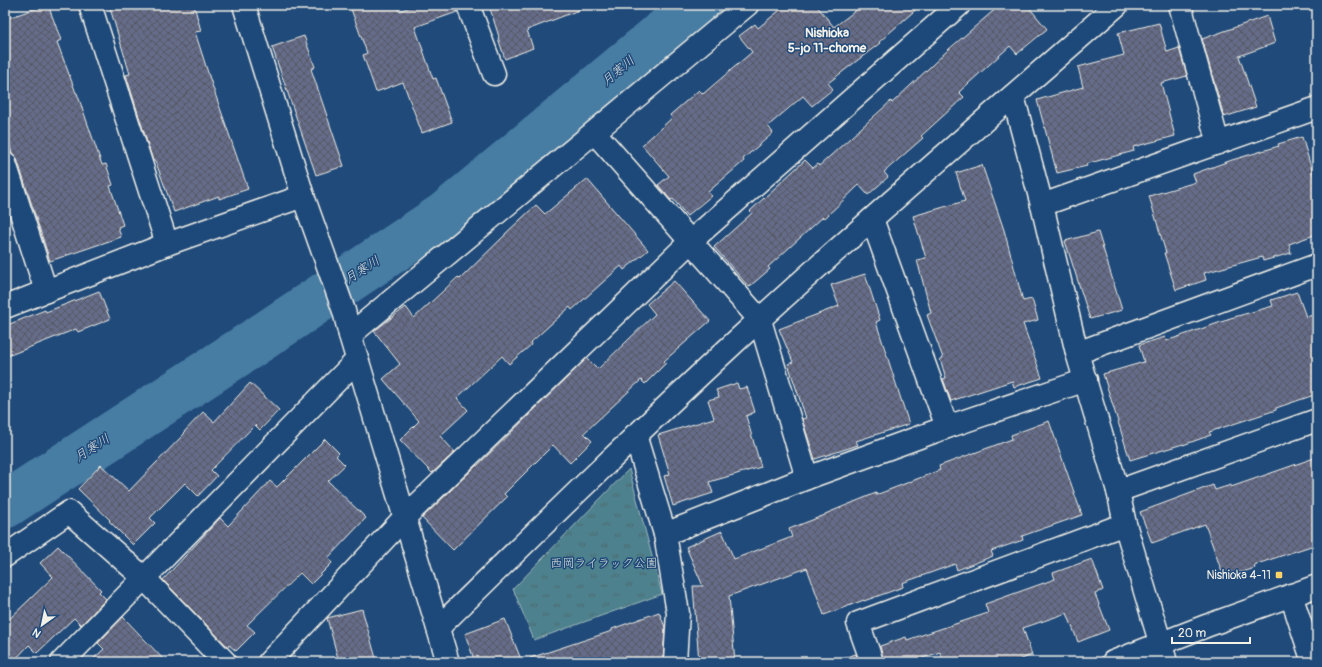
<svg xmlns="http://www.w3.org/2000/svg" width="1322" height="667" viewBox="0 0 1322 667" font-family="Pangolin,'Klee One',sans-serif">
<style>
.park{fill:url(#park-tufts);stroke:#a1b9ba}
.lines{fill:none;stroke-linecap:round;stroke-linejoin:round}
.river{stroke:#467ca3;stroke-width:47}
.building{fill:url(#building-cross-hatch);stroke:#f4f1e8}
.minor-casing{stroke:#f4f1e8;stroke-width:25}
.tertiary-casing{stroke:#f4f1e8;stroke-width:25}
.minor{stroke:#1f4a7a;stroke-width:22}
.tertiary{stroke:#1f4a7a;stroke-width:22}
.poi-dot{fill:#ffd166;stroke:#1f4a7a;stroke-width:1.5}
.labels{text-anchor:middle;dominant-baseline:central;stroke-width:3;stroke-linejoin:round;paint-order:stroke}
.park-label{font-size:12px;fill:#dbe0da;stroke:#1f4a7a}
.poi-label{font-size:12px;fill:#f4f1e8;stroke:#1f4a7a;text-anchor:end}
.neighbourhood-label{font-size:13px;font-weight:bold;fill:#f4f1e8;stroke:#1f4a7a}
.water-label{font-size:13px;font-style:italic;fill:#dadfde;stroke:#1f4a7a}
</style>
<defs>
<pattern id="park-tufts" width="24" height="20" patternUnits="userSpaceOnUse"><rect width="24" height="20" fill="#4e818d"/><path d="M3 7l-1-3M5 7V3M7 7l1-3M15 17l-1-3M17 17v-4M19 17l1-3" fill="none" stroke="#4c676d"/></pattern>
<pattern id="building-cross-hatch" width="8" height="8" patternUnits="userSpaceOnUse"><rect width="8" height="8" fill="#656c89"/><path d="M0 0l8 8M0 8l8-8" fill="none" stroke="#565864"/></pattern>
</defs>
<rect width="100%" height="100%" fill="#1f4a7a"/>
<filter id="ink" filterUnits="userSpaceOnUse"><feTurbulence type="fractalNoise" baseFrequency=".025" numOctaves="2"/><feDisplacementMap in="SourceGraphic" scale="8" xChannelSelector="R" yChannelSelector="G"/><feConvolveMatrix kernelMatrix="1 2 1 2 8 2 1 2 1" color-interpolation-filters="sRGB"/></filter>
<g filter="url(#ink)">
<!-- park -->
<polygon class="park" points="629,469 662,594 534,640 513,589"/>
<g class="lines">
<!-- river -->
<polyline class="river" points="5,505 261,338 445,215 697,5"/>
</g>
<!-- building -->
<g class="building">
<polygon points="46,5 48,5 61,40 57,42 76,93 77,93 102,165 106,164 113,185 110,186 123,225 118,227 121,237 50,261 17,159 12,153 5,130 5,19"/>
<polygon points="109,5 194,5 201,31 195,32 210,79 248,189 219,199 219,196 174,212 155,160 153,161 126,75 130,74"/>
<polygon points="362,5 396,5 399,11 416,5 456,5 457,12 415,27 433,79 436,78 452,122 422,133 403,82 376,92 363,55 367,53 351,9"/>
<polygon points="489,5 587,5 587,7 527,30 533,48 505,59 498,38 499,37"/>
<polygon points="786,5 816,5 834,27 863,5 921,5 879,42 880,43 828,83 833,89 812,106 803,96 768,126 773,133 743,159 744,161 708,192 711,196 687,216 673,199 671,200 658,185 669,176 642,145 672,118 670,115 699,90 703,94 752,52 739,36 755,24 758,28"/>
<polygon points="1000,5 1027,5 1047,29 1017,54 1010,46 959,92 964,97 921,136 923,138 884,172 888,177 868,195 859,185 825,218 823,217 768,267 770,269 749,287 714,247 752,213 750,211 805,160 813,168 818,164 819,166 891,101 892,103 948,50"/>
<polygon points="1267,16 1275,43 1239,56 1256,107 1224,117 1202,39"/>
<polygon points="1159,23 1167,52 1179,48 1187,76 1161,83 1175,136 1133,147 1134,151 1086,164 1087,166 1057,173 1037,100 1083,87 1078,67 1124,55 1118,33"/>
<polygon points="304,36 315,67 311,69 344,166 316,175 272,47"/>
<polygon points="1302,137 1317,187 1317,234 1289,244 1291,253 1263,261 1262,257 1204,273 1206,280 1176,290 1164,253 1166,253 1149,196 1196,182 1193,174 1232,160 1279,146 1278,144"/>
<polygon points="982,165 1004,230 1023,301 1032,299 1038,320 1023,324 1042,378 1014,387 1012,381 951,401 943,379 946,378 940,359 943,358 927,315 931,313 917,260 926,258 913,216 965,201 956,173"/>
<polygon points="587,179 648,250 624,270 621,266 572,310 570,307 530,343 531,345 509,364 502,356 457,398 468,410 440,436 455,452 432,473 400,440 419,421 383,379 400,364 374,331 406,307 414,318 458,277 460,279 505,235 505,234 536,205 545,214"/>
<polygon points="1098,232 1122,310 1090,319 1065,241"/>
<polygon points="865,274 880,320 876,322 909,424 856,441 858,445 815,459 802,419 806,418 788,364 793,362 779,329 839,306 831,285"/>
<polygon points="674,281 710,321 664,361 666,363 645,384 641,380 584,433 592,441 570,463 553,445 504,494 507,497 453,550 422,518 477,465 477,466 587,358 598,369 655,314 647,304"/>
<polygon points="99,291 110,319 78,332 76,329 5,357 5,326 45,310 46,312"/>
<polygon points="1297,292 1306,317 1317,314 1317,394 1276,408 1276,410 1209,432 1211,435 1183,445 1183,444 1130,460 1103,374 1144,362 1139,345 1165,337 1166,341 1227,320 1227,319 1273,306 1271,300"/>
<polygon points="250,383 279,410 260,430 255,425 211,470 217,476 198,496 185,483 150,518 155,523 133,545 109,521 110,520 78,489 101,465 129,491 184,434 183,433 203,412 214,422"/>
<polygon points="737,383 739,389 747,387 755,412 746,416 761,467 709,482 713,493 673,506 664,476 670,474 658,435 714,418 708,400 719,397 716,390"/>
<polygon points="1049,421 1082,515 1022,536 1023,540 991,551 993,556 957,570 955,564 902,583 903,587 864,601 864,600 824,615 807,568 729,596 735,662 699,662 693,586 703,586 686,547 722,531 734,559 792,537 789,529 825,515 825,514 876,493 876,495 940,470 939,466 1012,439 1011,435"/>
<polygon points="325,439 339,453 336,456 345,465 328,481 366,518 328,558 332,563 311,584 300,573 247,625 255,632 236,651 229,645 228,647 163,580 220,518 228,526 270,481 277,487"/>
<polygon points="1317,457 1317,544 1254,565 1255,568 1224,578 1205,524 1152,543 1140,512 1213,485 1215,490 1231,485 1231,487"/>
<polygon points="58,546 101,590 99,592 106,599 81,625 74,618 37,653 29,645 13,662 5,662 5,623 53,577 40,563"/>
<polygon points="1092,559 1103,590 1095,594 1109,630 1078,642 1067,613 1023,628 1032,655 1014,662 944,662 940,652 914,661 914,662 884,662 880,646 906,637 907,640 988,613 985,604 1055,579 1053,573"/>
<polygon points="362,609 377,662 339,662 327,618"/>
<polygon points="659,612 665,627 663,662 531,662 530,658 612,631 612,629"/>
<polygon points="123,617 166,662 90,662 104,649 98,643"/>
<polygon points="505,619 522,662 475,662 465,634"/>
<polygon points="856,654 859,662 844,662 843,658"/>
</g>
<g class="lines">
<defs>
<g id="minor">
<polyline points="90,5 167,244"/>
<polyline points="244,5 303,196 344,311 350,335 448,662"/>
<polyline points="468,5 494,74"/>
<polyline points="1180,5 1218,143"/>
<polyline points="1013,96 1042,205 1077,353 1118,491 1125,524 1166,662"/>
<polyline points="595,133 760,320 807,478"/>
<polyline points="5,163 46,291"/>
<polyline points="1042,205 1317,108"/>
<polyline points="872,219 947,427"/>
<polyline points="5,307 167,244 303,196"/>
<polyline points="350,335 747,5"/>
<polyline points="1077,353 1317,265"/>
<polyline points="635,435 665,534 678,613 675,662"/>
<polyline points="1118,491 1317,420"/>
<polyline points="665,534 807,478 947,427 1086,380"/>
<polyline points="5,556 69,512 144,578 225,662"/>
<polyline points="1291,595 1313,662"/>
<path d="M438,628C544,524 650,420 759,320C876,213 997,110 1117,5"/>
<polyline points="62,662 357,360"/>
<polyline points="269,662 404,518 691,241 959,5"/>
<polyline points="872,662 858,623 1125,524"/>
</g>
<polyline id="tertiary" points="1113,662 1206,626 1317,586"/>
</defs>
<!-- minor casing -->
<use href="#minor" class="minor-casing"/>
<!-- tertiary casing -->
<use href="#tertiary" class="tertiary-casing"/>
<!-- minor -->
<use href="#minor" class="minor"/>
<!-- tertiary -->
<use href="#tertiary" class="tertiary"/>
</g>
</g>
<!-- markers -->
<rect class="poi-dot" x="1275" y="571" width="8" height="8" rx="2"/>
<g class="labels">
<!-- park labels -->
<g class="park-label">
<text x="604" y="563">西岡ライラック公園</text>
</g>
<!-- poi labels -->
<g class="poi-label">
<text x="1271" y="575">Nishioka 4-11</text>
</g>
<!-- neighbourhood labels -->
<g class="neighbourhood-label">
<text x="827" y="33">Nishioka<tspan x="827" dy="15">5-jo 11-chome</tspan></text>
</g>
<!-- water labels -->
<g class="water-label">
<text transform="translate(618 71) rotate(-40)">月寒川</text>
<text transform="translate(362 270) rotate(-33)">月寒川</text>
<text transform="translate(92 448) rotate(-33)">月寒川</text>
</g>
</g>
<!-- margin -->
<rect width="1322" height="667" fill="none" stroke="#1f4a7a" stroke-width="20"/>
<rect x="10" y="10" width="1302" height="647" fill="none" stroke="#f4f1e8" stroke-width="1.5" filter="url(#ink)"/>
<!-- north arrow -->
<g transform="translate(42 625) rotate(213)" stroke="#1f4a7a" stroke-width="3" paint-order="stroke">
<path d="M0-3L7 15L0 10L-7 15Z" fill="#f4f1e8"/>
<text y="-6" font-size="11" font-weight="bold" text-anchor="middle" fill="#f4f1e8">N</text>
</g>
<!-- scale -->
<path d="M1172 637v6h78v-6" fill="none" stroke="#f4f1e8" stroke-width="2"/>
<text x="1178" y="637" font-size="12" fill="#f4f1e8" stroke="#1f4a7a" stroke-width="3" paint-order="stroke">20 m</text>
</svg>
